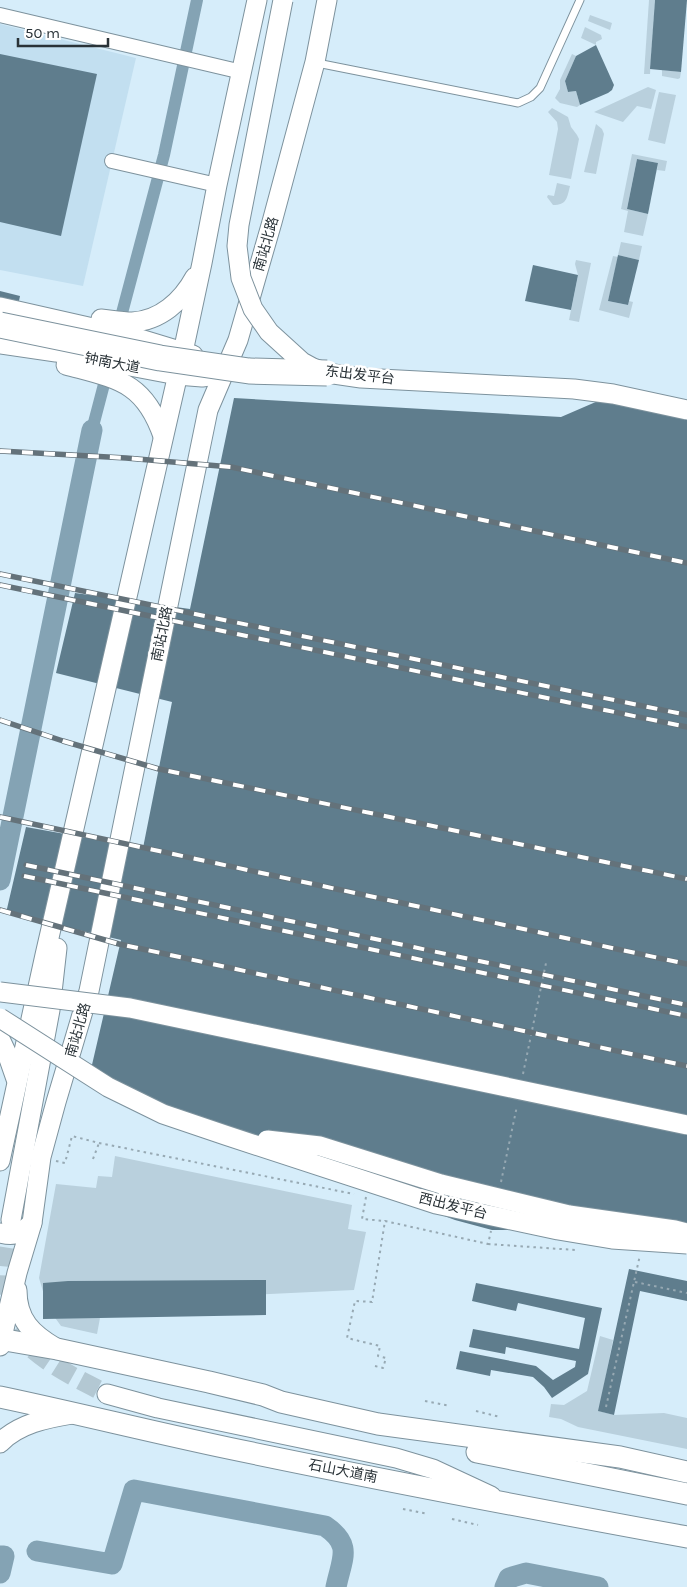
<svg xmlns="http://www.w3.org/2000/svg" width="687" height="1587" viewBox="0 0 687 1587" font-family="Karla,'Noto Sans SC',sans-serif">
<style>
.built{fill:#c2dff0}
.grass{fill:#b9d0dd}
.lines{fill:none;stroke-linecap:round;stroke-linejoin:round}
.canal{stroke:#84a3b4;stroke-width:12}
.river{stroke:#84a3b4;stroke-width:21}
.building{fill:#5f7d8d}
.secondary-tunnel{stroke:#b3c8d3;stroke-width:19;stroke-dasharray:19 9;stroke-linecap:butt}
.lane-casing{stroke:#7d929d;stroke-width:9}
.street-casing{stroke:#7d929d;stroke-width:16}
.secondary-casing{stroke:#7d929d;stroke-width:21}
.primary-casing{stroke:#7d929d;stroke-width:23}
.path{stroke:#97a9b3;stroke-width:2;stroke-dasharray:2.5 4;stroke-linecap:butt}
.lane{stroke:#fff;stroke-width:7}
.street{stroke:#fff;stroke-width:14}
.secondary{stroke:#fff;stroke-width:19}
.primary{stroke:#fff;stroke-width:21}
.rail-casing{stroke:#64727a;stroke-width:5.5}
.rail{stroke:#fff;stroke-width:4;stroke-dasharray:11;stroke-linecap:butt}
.secondary-bridge-casing{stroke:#7d929d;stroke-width:21;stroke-linecap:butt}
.highway-bridge-casing{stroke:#7d929d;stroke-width:27;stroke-linecap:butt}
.secondary-bridge{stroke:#fff;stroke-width:19}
.highway-bridge{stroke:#fff;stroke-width:25}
.labels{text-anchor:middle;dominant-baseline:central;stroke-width:5;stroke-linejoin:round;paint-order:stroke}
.street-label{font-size:14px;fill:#293237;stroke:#fff}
</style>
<rect width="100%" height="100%" fill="#d6edfa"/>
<!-- built -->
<polygon class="built" points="0,24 136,58 83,286 0,270"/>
<!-- grass -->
<g class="grass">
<polygon points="649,0 655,0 650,74 644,74"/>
<polygon points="590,15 612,23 610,30 588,21"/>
<polygon points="585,27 601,35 602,39 596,42 596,45 581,38"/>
<polygon points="572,54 576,56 565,81 568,92 576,91 580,105 577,107 560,103 555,98 560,89 560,80"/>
<polygon points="662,70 681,72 680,78 678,79 662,76"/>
<polygon points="648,87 656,90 651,109 637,106 623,122 594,112"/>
<polygon points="659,92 676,95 665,144 648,140"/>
<polygon points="552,108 568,117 571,127 577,135 579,139 571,179 549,175 558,129 557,122 548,112"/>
<polygon points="596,124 602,129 604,134 596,174 584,172"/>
<polygon points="632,154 667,161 665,171 657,170 658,163 637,159 627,209 648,214 643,236 624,232 628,211 621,209"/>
<path d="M557,183L570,186C567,198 567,205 553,205L547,197L548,195L554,196Z"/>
<polygon points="621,242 642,246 639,260 618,255"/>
<polygon points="613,256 618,257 608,301 628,305 629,301 633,302 629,318 599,310"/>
<polygon points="576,260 591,263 579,322 569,320 578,275 575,264"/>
<polygon points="115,1156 352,1205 348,1229 366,1232 354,1290 103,1302 97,1334 61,1326 48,1308 39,1278 56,1184 96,1188 98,1176 112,1177"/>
<polygon points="600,1336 613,1340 599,1411 614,1415 664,1413 687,1418 687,1449 578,1427 561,1419 549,1417 551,1404 564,1405 587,1391"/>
</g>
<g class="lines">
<!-- canal -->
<g class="canal">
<polyline points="118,328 164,155 197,0"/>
<polyline points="92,430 108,369"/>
</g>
<!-- river -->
<g class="river">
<polyline points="0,880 92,430"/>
<path d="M37,1551L112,1564L134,1490L325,1526C353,1545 342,1558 336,1587"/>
<polyline points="0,1556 4,1556 0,1573"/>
<polyline points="505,1587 509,1578 526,1573 598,1587"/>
</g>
</g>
<!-- building -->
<g class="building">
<polygon points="655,0 687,0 681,72 650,69"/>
<polygon points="596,45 614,85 612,90 608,93 580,105 576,91 568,92 565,81 576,56"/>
<polygon points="0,54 97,74 61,236 0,222"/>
<polygon points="637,159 658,163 648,214 627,209"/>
<polygon points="618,255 639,260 628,305 608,301"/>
<polygon points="533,265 578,275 571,310 525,301"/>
<polygon points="0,291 20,296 19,301 0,297"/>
<polygon points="234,398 561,417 598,401 687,417 687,1229 492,1230 455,1220 88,1082 121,940 6,913 26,827 143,848 172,702 56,673 75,593 190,609"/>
<polygon points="629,1269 687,1281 687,1301 640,1291 614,1415 598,1411"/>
<polygon points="266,1280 266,1315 43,1319 43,1283 68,1281"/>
<polygon points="476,1283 602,1308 588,1374 552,1398 544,1387 533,1377 491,1370 490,1376 456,1369 460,1351 536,1366 553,1380 575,1367 576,1361 506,1347 505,1354 469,1347 473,1329 579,1349 585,1318 518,1303 516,1311 472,1301"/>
</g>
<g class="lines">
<!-- secondary-tunnel -->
<path class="secondary-tunnel" d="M11,1220C8,1243 1,1268 4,1292C5,1303 7,1315 12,1325C30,1357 76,1378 107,1394"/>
<defs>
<polyline id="lane" points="317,63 518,103 531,97 540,88 580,0"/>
<g id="street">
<polyline points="0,15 242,72"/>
<polyline points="112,161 217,185"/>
</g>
<g id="secondary">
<polyline points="0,307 137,338 193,355"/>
<path d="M101,319C111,320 122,322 132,322C160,321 182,301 195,277"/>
<polyline points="0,344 56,352 177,375 202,377 224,374"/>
<path d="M66,365C117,379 144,381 163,436"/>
<polyline points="0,1039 8,1056 16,1079"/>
<polyline points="0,1161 45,955 183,352 202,263 217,185 257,0"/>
<polyline points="11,1220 50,1010 57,948"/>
<path d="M0,1233C15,1237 22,1233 32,1223"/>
<path d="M17,1290C17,1320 32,1334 56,1348"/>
<polyline points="0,1346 17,1273 32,1223 41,1157 56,1102 89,991 208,410 238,340 272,222 315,62 327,0"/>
<polyline points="107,1394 158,1408 396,1458 433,1469 491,1496"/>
<path d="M0,1443C18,1424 47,1418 72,1414"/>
</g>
<g id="primary">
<polyline points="0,1339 57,1349 209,1382 263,1395 281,1402 378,1424 620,1457 687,1472"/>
<path d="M0,1397C76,1413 152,1432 228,1448C381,1480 534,1509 687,1537"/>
<polyline points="477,1452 687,1494"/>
</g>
</defs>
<!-- lane casing -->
<use href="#lane" class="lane-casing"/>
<!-- street casing -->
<use href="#street" class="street-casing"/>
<!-- secondary casing -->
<use href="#secondary" class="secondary-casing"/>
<!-- primary casing -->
<use href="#primary" class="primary-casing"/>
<!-- path -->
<g class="path">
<polyline points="523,1074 546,963"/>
<polyline points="93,1159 99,1143"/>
<polyline points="56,1161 65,1163 72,1136 99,1143 354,1194"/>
<polyline points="501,1182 517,1106"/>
<polyline points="366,1197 362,1219 385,1221"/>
<polyline points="488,1244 575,1250"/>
<polyline points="635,1282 687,1293"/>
<polyline points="375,1366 383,1368 386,1358 378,1356 380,1346 347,1338 355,1301 372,1302 385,1221 488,1244 491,1231"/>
<polyline points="425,1401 450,1406"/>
<polyline points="606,1407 640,1255"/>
<polyline points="476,1411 500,1417"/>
<polyline points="403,1509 428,1514"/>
<polyline points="452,1519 478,1525"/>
</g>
<!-- lane -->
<use href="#lane" class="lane"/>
<!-- street -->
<use href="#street" class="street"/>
<!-- secondary -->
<use href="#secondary" class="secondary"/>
<!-- primary -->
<use href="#primary" class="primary"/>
<defs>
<g id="rail">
<polyline points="0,451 126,458 231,467 687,563"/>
<polyline points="0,574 687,715"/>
<polyline points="0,585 687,727"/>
<polyline points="0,720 63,741 159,769 687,879"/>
<polyline points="0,817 687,964"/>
<polyline points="26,865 687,1005"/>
<polyline points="24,876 687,1016"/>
<polyline points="0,910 119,944 687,1066"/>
</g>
</defs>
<!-- rail casing -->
<use href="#rail" class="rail-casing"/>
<!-- rail -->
<use href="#rail" class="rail"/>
<defs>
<g id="secondary-bridge">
<polyline points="283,0 239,225 237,246 241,278 253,309 269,332 302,362 313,368 327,373 361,378 574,389 613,394 687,410"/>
<polyline points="0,992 130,1008 687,1125"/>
<polyline points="0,1018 108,1087 163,1114 225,1135 436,1204 558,1230 612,1239 687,1244"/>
<polyline points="267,1140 320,1146 441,1184 569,1215 675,1230 687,1233"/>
</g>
<polyline id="highway-bridge" points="0,325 160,358 249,371 327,373"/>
</defs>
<!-- secondary-bridge casing -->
<use href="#secondary-bridge" class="secondary-bridge-casing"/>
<!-- highway-bridge casing -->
<use href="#highway-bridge" class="highway-bridge-casing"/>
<!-- secondary-bridge -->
<use href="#secondary-bridge" class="secondary-bridge"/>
<!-- highway-bridge -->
<use href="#highway-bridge" class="highway-bridge"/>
</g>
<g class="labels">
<!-- street labels -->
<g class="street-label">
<text transform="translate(266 244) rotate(-74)">南站北路</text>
<text transform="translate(112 363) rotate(11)">钟南大道</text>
<text transform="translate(360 375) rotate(7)">东出发平台</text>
<text transform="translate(162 634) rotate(-79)">南站北路</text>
<text transform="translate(78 1030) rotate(-74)">南站北路</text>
<text transform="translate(453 1206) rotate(14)">西出发平台</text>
<text transform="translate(343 1471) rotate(11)">石山大道南</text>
</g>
</g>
<!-- scale -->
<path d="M18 38v8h90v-8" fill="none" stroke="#293237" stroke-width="2.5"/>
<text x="25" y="38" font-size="15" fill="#293237" stroke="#ffffff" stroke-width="4" paint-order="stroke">50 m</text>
</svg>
